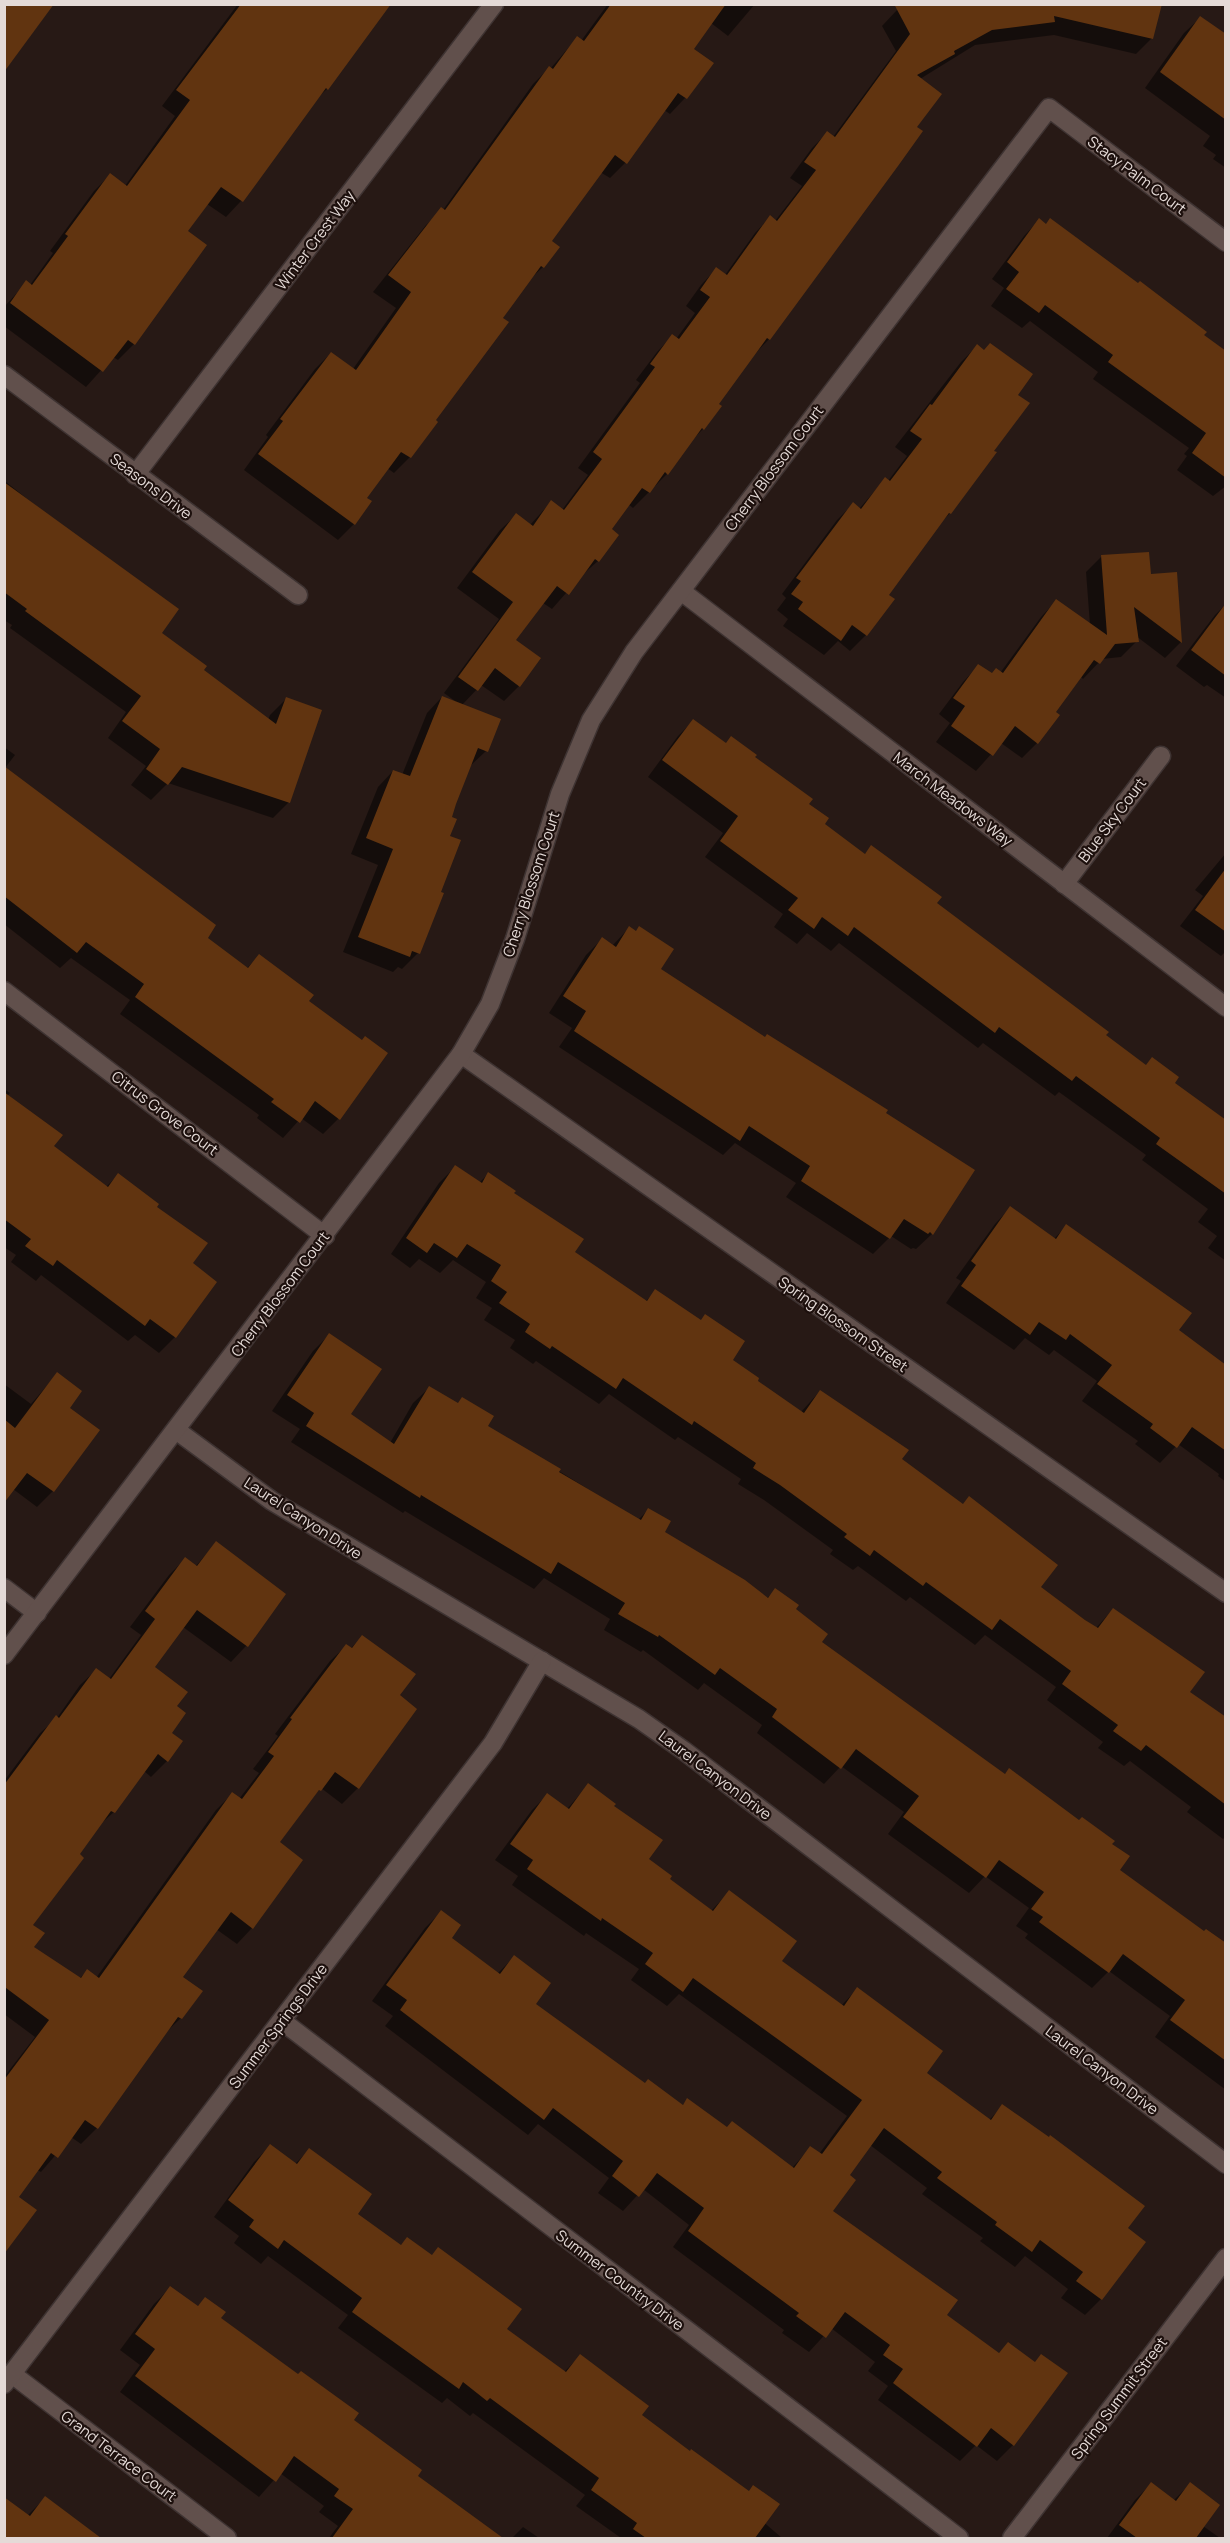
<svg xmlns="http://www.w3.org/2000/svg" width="1230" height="2543" viewBox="0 0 1230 2543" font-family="Manrope,sans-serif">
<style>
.shadow{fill:#0007}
.building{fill:#613410}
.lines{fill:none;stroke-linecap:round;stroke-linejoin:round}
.street-casing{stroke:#3e3332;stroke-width:21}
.street{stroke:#61504c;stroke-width:18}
.labels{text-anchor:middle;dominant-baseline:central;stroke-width:4.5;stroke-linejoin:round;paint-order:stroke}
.street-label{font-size:15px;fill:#e4dad7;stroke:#1d100d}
</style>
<rect width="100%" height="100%" fill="#271915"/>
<!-- shadow -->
<g class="shadow">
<polygon points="238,4 390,4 327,89 314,101 241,201 226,217 207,204 186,231 205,245 134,344 118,360 113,357 86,387 4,326 4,307 27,282 30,285 53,253 50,251 94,191 110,175 125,186 175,116 162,106"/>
<polygon points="608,4 755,4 728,36 711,23 692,49 712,64 685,98 670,114 664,110 625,163 610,178 600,172 549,241 543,267 527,282 434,420 436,422 410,457 394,473 387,468 365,498 370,502 354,524 338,540 244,470 268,437 266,435 315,369 331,353 353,369 396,308 373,292 426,225 443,210 533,84 549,68 550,69 577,38 581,41"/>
<polygon points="1160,4 1152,38 1136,54 1054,35 975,45 920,79 915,128 921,132 769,339 754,355 717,404 720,406 703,429 690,442 667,474 633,508 628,504 610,529 598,561 581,576 552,609 543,603 514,641 519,686 504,701 481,685 462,705 499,720 486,751 469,767 450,818 448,837 418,953 402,969 398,967 393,972 343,952 378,865 351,854 378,787 393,771 402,775 427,713 442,697 455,701 444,693 499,619 457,588 500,530 516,515 530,525 551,502 562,510 588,475 578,468 640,383 636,380 657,352 672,336 676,339 695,313 686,306 701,285 716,269 725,275 755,233 770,217 775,221 802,186 790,178 812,148 827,133 833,137 896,51 882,26 897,10"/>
<polygon points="1200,18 1226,36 1226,168 1213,159 1216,155 1203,146 1210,136 1145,88 1184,33"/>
<polygon points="1039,220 1226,352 1226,486 1213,496 1177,470 1187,456 1184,454 1189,448 1093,379 1098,372 1030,321 1022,328 991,306 1004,288 992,279 1024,236"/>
<polygon points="977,346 984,351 1016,395 992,451 950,513 937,527 887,595 866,635 850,651 838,641 824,655 783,626 788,619 777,610 786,598 782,594 837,520 853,504 859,509 885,479 888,481 907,456 895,447 961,362"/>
<polygon points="6,482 74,536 160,633 202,670 268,720 270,715 286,699 289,802 273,818 168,783 151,800 131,785 146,766 108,738 126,712 10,628 12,625 4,620"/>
<polygon points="1102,556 1149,576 1175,574 1181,642 1165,658 1136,636 1137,641 1121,657 1102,659 1083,679 1081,677 1054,712 1037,743 1022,758 1001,743 976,771 936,742 950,723 939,714 963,682 978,666 991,675 1000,673 1041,617 1056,601 1090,625 1086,572"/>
<polygon points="1226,604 1226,698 1207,685 1204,687 1176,666 1215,615"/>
<polygon points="693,721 726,744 753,757 807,804 822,824 864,855 872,847 935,904 1104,1036 1226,1122 1226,1261 1208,1248 1217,1236 1198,1222 1208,1209 1142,1160 1146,1155 1059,1092 1055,1096 983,1043 978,1048 839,943 831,951 807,933 797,944 774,927 783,914 705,857 723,833 648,777 678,736"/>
<polygon points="4,747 15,755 5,768 205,938 246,969 259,956 307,1002 338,1119 323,1134 301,1118 283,1138 257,1118 259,1115 120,1014 130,1000 71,958 60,968 4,924"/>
<polygon points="1226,853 1226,951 1221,956 1180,926 1203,896 1195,890"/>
<polygon points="629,928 658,970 973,1170 932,1234 916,1249 913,1248 911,1249 891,1236 873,1254 786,1197 796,1183 735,1143 723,1155 559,1047 572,1028 549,1013 586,955 602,939 612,946"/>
<polygon points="4,1089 10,1093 7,1096 52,1147 106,1187 118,1175 155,1207 191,1264 175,1337 159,1353 135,1335 128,1341 41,1275 36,1281 11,1262 16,1255 4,1247"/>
<polygon points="455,1167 479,1183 488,1174 512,1193 573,1253 645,1302 656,1291 755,1381 801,1412 820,1391 900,1459 1039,1587 1096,1628 1113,1609 1188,1692 1226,1720 1226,1836 1223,1839 1187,1812 1191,1807 1130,1761 1124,1766 1098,1748 1103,1742 1047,1700 1056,1687 985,1635 975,1645 910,1597 906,1601 858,1566 853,1570 830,1554 833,1550 764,1500 738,1484 741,1479 678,1437 675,1440 609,1394 599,1404 536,1361 533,1364 510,1348 515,1340 484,1320 492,1308 476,1298 486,1282 453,1260 440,1273 419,1259 410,1268 391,1254 439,1183"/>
<polygon points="1010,1208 1054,1239 1066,1226 1190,1313 1177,1331 1226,1366 1226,1482 1218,1476 1219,1474 1178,1444 1160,1463 1135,1444 1138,1441 1082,1401 1097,1381 1054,1350 1049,1355 1025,1338 1014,1350 946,1303 961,1281 956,1278 995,1224"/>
<polygon points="329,1335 349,1415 390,1443 413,1403 429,1388 486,1426 638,1520 648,1510 663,1533 767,1598 776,1590 820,1642 1004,1775 1009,1770 1110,1844 1118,1870 1204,1933 1226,1945 1226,2090 1155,2037 1170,2016 1109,1971 1092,1988 1025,1938 1028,1934 1016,1926 1029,1908 985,1876 969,1893 888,1834 904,1812 841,1766 824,1784 757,1733 762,1725 704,1683 698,1690 643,1650 641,1652 604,1630 610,1619 544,1578 534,1589 405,1511 403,1513 291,1442 300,1429 272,1411 313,1351"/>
<polygon points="57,1374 68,1408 98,1430 53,1491 37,1507 13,1489 4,1497 4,1384 31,1404"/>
<polygon points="216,1543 284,1594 246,1646 231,1662 183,1627 153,1667 175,1706 167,1761 151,1777 144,1771 114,1812 97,1827 31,1926 32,1948 79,1979 87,1971 96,1978 216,1810 232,1794 239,1799 259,1773 253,1769 278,1736 275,1734 330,1661 346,1646 350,1649 362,1637 397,1696 358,1788 342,1804 321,1788 310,1799 278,1843 252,1928 237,1944 216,1929 181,1977 181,2018 164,2034 97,2128 81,2144 71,2137 41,2172 37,2170 16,2198 4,2249 4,2077 35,2037 4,2014 4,1781 40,1733 57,1718 80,1685 96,1670 109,1679 141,1635 130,1627 169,1575 185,1559 195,1567"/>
<polygon points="588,1785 612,1806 647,1859 668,1879 711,1911 729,1892 780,1962 841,2006 857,1989 925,2073 989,2120 1003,2106 1126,2228 1101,2299 1085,2315 1061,2298 1068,2289 1025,2256 1015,2267 980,2241 983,2238 922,2194 927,2188 870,2145 848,2176 831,2211 945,2316 998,2354 1008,2344 1013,2445 997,2461 976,2445 960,2461 878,2400 888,2386 868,2371 875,2362 831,2328 809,2352 782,2333 784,2330 673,2247 689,2225 643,2189 623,2211 598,2193 609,2178 538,2124 528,2135 385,2026 393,2016 372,2001 425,1928 441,1912 450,1939 497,1974 514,1957 534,2004 644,2085 682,2106 687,2100 727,2128 792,2168 810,2148 819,2154 847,2116 679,1994 667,2006 631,1980 639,1969 586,1933 584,1936 512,1885 518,1876 495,1860 532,1810 547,1795 567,1809"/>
<polygon points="270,2146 295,2164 309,2150 356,2214 400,2246 407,2239 505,2330 564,2372 580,2356 640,2416 782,2538 621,2538 576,2506 585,2495 473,2413 470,2416 447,2398 442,2403 338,2328 348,2315 268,2256 261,2264 234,2243 239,2236 214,2217 254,2162"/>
<polygon points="170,2288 197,2307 205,2299 219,2318 352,2420 416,2476 501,2538 329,2538 338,2526 319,2512 324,2506 280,2473 259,2497 120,2392 140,2365 120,2350 154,2304"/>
<polygon points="1151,2484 1173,2501 1190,2484 1203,2526 1220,2538 1107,2538 1135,2500"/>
<polygon points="45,2498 98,2538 4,2538 4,2508 27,2516"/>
<polygon points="523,2527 539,2538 512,2538"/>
</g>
<!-- building -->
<g class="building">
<polygon points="4,4 54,4 4,72"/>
<polygon points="241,4 391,4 328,90 326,88 243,202 221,187 188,231 207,245 135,345 128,340 103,372 10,303 26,280 32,285 68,236 65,234 110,173 127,186 190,100 176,90"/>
<polygon points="611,4 726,4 694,49 714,63 687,99 678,93 627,164 615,155 552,241 560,247 544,268 541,266 503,318 509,322 436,420 438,422 411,458 401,452 367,498 372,501 355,525 258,454 283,421 280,419 331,352 356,370 411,292 388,275 441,207 445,210 549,66 553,69 577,36 584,41"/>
<polygon points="894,4 1162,4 1153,39 1054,16 1055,22 992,30 954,51 955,54 917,75 942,94 917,127 923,131 898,166 770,340 767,338 719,404 722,406 704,430 702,428 668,475 665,472 650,493 642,488 612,529 619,535 599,562 595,559 569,595 557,586 516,640 541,658 520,687 495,668 478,691 458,677 513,602 472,572 516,513 533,526 551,500 564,510 602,459 593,452 655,367 650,364 672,334 679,339 710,297 700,290 716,267 727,275 770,215 777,221 816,170 804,162 827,131 835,137 910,34"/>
<polygon points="1200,16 1226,34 1226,120 1160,72"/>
<polygon points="1039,218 1046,224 1050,218 1138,283 1140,281 1207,332 1204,335 1226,351 1226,478 1192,453 1206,433 1108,362 1113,355 1045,305 1039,313 1006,289 1019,272 1007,262"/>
<polygon points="990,343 1033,374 1018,395 1030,403 994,451 997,452 951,514 949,513 889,595 895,599 867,636 852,625 841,641 798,609 803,602 791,594 801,581 796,578 853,502 861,509 885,477 890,481 922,439 910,431 930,404 932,405 977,344 984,350"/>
<polygon points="4,482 179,609 162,633 207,666 204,670 276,724 286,697 322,710 290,803 182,767 168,785 146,769 160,749 122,721 141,696 25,611 27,609 4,592"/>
<polygon points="1149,552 1151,574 1177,572 1182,643 1134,607 1139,642 1115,644 1100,664 1094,660 1056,712 1060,715 1038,744 1015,726 993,756 951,726 965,706 953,698 978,664 992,673 996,668 1003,673 1056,599 1107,635 1101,555"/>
<polygon points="1226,603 1226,676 1191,650"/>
<polygon points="442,696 501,719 488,752 478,748 456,804 452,817 457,819 450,836 461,840 441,892 444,893 420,954 412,951 410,957 358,937 393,849 366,838 393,770 410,776"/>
<polygon points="693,719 726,743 731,736 757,755 755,757 813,799 809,804 829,818 825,824 865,854 871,845 942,897 937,903 1109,1032 1106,1035 1146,1065 1152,1057 1179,1077 1175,1083 1226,1120 1226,1194 1156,1144 1160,1138 1076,1076 1072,1081 999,1027 995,1033 854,927 848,936 822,917 814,929 788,910 798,898 720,841 738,816 662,760"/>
<polygon points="4,766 216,925 208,938 248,968 259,954 314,995 309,1001 362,1040 365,1036 388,1053 340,1120 315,1101 300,1123 271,1102 274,1099 135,997 144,984 86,942 77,953 4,896"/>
<polygon points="1226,868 1226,932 1195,910"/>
<polygon points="629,926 636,931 639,926 674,949 661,969 765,1037 767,1034 842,1081 888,1110 886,1113 975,1170 933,1235 930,1232 928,1234 904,1219 890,1239 801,1181 810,1166 749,1126 740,1141 574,1031 586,1011 563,996 602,937 616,947"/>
<polygon points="4,1092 63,1135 54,1146 108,1187 118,1173 159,1204 157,1207 208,1243 193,1263 217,1282 176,1338 150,1319 145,1326 57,1260 53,1266 25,1246 31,1239 4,1219"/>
<polygon points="455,1165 482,1183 488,1172 516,1191 514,1193 584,1239 575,1252 647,1301 655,1289 701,1320 705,1314 745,1341 733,1360 759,1378 758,1381 804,1413 820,1390 909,1450 902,1459 963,1504 969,1496 1058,1565 1041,1587 1085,1620 1098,1628 1113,1608 1205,1672 1190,1692 1226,1717 1226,1805 1146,1745 1141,1751 1113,1731 1118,1725 1062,1684 1071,1671 1000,1619 992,1630 926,1582 923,1586 874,1550 870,1556 844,1537 847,1534 780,1485 753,1468 756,1463 694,1421 692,1425 623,1378 616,1389 552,1346 550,1349 525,1332 530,1324 499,1303 507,1292 491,1281 501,1265 467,1244 457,1258 434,1243 427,1253 406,1238"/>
<polygon points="1010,1206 1056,1239 1066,1224 1192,1313 1179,1330 1226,1365 1226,1451 1192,1427 1177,1448 1150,1428 1153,1424 1097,1384 1112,1365 1070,1334 1066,1340 1039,1322 1030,1335 961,1286 976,1265 971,1261"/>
<polygon points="329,1333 382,1369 351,1414 394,1444 429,1386 458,1403 462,1397 494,1416 488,1426 561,1469 559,1472 641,1520 648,1508 671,1521 665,1532 745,1580 768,1598 775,1588 799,1605 796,1609 828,1634 822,1642 1005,1774 1009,1768 1079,1820 1082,1817 1115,1841 1112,1844 1130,1856 1120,1870 1204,1931 1206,1929 1226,1943 1226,2061 1170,2020 1185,2000 1123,1954 1109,1973 1039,1922 1043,1917 1031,1909 1044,1892 999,1860 986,1878 903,1817 919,1796 856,1749 841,1769 772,1717 777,1709 720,1668 715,1675 659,1635 658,1637 618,1614 625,1603 558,1562 551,1574 421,1495 420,1498 306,1426 314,1413 287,1395"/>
<polygon points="57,1372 82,1391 70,1408 100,1430 54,1492 27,1473 4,1503 4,1419 15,1428"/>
<polygon points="216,1541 286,1594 248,1647 197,1610 155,1667 188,1692 177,1706 186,1713 172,1733 183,1741 168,1762 158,1754 115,1813 111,1811 80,1854 84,1858 33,1925 45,1933 34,1947 81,1978 87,1969 99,1978 232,1792 242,1799 274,1756 268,1752 292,1719 290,1718 346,1644 352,1648 362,1635 416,1674 400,1695 417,1709 359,1789 335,1772 321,1791 319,1790 280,1842 303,1860 253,1929 231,1912 183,1977 203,1991 182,2019 178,2017 98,2129 85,2120 58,2158 51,2153 19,2197 37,2210 4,2254 4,2080 49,2020 6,1988 4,1989 4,1785 56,1715 59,1718 96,1668 111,1679 155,1619 145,1611 185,1557 197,1566"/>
<polygon points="588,1783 616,1804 614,1806 663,1840 649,1859 672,1876 670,1879 713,1911 729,1890 797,1941 782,1961 844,2006 857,1987 943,2051 927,2073 991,2120 1002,2104 1049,2137 1050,2135 1145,2206 1128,2228 1146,2242 1102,2300 1076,2281 1083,2272 1040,2240 1032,2252 995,2225 997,2222 937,2178 942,2172 884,2128 850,2175 856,2180 833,2211 958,2300 947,2315 999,2353 1008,2342 1035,2362 1041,2354 1068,2373 1014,2446 991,2428 977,2447 893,2383 903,2369 883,2355 890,2345 845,2312 826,2338 796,2316 799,2313 688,2231 704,2208 657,2173 639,2197 612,2176 623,2161 553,2108 544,2120 400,2010 407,2000 386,1985 441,1910 461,1925 452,1938 500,1974 514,1955 551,1983 536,2004 645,2083 648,2079 683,2105 687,2098 727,2127 732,2121 794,2168 810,2146 822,2154 862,2100 693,1978 683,1992 645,1964 653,1953 602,1918 601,1921 527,1869 533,1860 510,1844 547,1793 569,1809"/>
<polygon points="270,2144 297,2164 309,2148 372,2194 358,2214 401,2245 407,2237 432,2255 438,2247 522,2309 507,2329 566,2372 580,2354 649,2406 642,2415 690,2451 691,2449 749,2491 753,2485 780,2504 755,2538 646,2538 633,2529 637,2523 591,2490 599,2478 490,2398 487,2401 463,2382 459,2389 352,2312 362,2298 284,2240 278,2249 249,2227 254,2220 228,2200"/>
<polygon points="170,2286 198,2306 205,2297 226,2312 221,2318 298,2374 301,2371 359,2413 354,2420 422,2470 418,2476 503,2538 332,2538 353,2509 334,2496 339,2489 294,2456 276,2482 135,2376 155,2349 135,2334"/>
<polygon points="1151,2482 1176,2501 1190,2482 1220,2505 1196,2538 1137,2538 1119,2525"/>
<polygon points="45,2496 101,2538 4,2538 4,2497 30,2516"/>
</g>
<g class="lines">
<defs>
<g id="street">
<polyline points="4,375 298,595"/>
<polyline points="135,475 494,4"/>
<polyline points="681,591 1226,1007"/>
<polyline points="1064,884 1161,756"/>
<polyline points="4,991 325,1236"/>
<polyline points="461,1054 1226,1593"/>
<polyline points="176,1430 272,1501 639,1719 683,1750 1226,2164"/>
<polyline points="4,1588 37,1613"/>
<polyline points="4,1655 461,1054 490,1004 515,939 560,794 591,720 634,652 1049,108 1226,242"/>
<polyline points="282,2021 959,2538"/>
<polyline points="12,2374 227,2538"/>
<polyline points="4,2384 493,1743 542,1661"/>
<polyline points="1012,2538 1226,2258"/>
</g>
</defs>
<!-- street casing -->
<use href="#street" class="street-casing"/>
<!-- street -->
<use href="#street" class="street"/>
</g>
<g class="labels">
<!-- street labels -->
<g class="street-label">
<text transform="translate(1137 175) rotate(37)">Stacy Palm Court</text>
<text transform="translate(315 240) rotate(-53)">Winter Crest Way</text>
<text transform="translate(774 468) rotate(-53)">Cherry Blossom Court</text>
<text transform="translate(151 486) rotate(37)">Seasons Drive</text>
<text transform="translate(953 799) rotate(37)">March Meadows Way</text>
<text transform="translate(1112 820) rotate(-53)">Blue Sky Court</text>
<text transform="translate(531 884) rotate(-72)">Cherry Blossom Court</text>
<text transform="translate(165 1113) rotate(37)">Citrus Grove Court</text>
<text transform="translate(280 1294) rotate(-53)">Cherry Blossom Court</text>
<text transform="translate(843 1324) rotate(35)">Spring Blossom Street</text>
<text transform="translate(303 1518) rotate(33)">Laurel Canyon Drive</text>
<text transform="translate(715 1775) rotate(37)">Laurel Canyon Drive</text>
<text transform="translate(278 2026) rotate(-53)">Summer Springs Drive</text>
<text transform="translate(1102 2070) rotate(37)">Laurel Canyon Drive</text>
<text transform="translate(620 2280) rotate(37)">Summer Country Drive</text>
<text transform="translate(1119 2398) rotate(-53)">Spring Summit Street</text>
<text transform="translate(119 2456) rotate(37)">Grand Terrace Court</text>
</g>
</g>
<!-- border -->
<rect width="1230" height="2543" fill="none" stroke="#e4dad7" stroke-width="12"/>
</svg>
